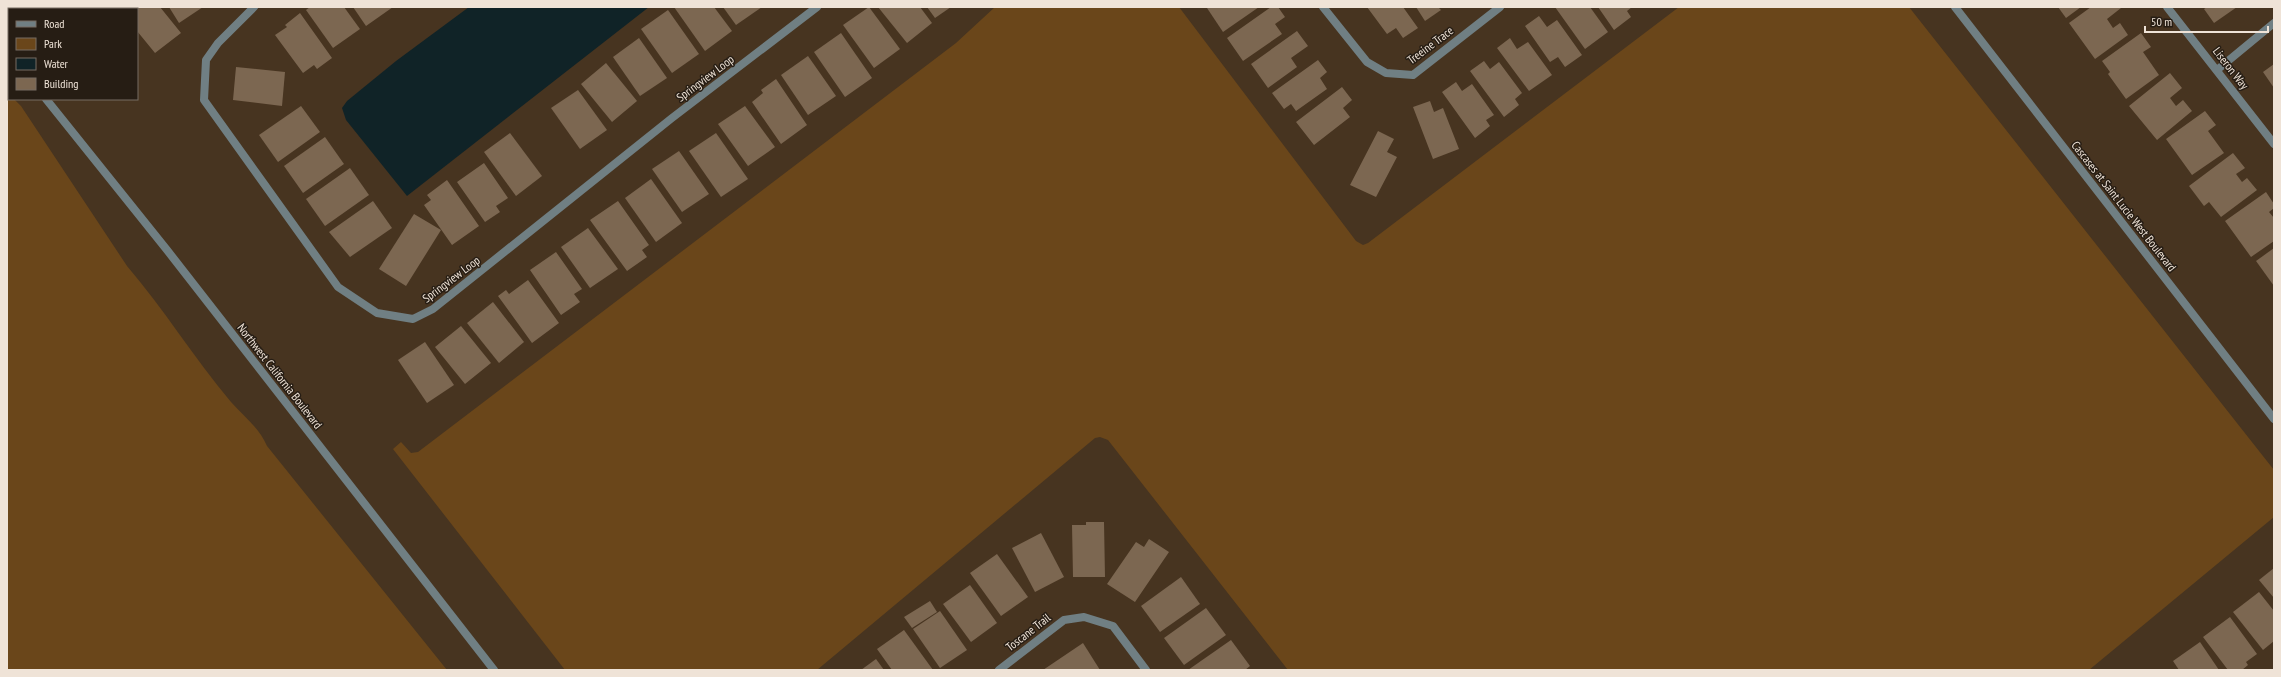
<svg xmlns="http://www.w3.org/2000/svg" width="2281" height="677" viewBox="0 0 2281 677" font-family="'PT Sans Narrow',sans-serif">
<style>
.green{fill:#6a461a}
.water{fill:#102327}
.building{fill:#7c6751}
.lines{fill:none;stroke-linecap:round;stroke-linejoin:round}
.minor{stroke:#707f83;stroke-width:8}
.tertiary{stroke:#707f83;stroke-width:8}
.labels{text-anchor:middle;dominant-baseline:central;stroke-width:3;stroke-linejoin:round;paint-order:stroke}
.street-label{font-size:12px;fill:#efe3d7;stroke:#261d14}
</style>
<rect width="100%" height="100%" fill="#473420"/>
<!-- green -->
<g class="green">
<polygon points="995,7 1179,7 1356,241 1363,245 1368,243 1679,7 1909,7 2274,470 2274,517 2089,670 1288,670 1108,440 1100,437 1095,438 817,670 565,670 393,449 401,442 411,453 418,452 956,43"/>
<path d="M7,92L9,99H14L21,106L127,266C164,309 194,358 231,402C244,417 259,427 267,446L447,670H7Z"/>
</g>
<!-- water -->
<polygon class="water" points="469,7 649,7 407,196 346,120 342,108 347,101 396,61"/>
<!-- building -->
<g class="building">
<polygon points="133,7 160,7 181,33 155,53 137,31 137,9"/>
<polygon points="169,7 203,7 179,23"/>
<polygon points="310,7 344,7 360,29 333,48 306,10"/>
<polygon points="353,7 393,7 366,26"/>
<polygon points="674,7 714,7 732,31 705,51"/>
<polygon points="723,7 762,7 736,25"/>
<polygon points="869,7 900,49 874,68 843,25"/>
<polygon points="878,7 920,7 932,23 907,43"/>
<polygon points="927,7 951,7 935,18"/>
<polygon points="1209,7 1259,7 1223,32 1207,8"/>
<polygon points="1271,7 1278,7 1285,17 1275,24 1282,34 1243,61 1227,38"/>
<polygon points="1367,7 1403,7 1418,28 1403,38 1396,28 1387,34"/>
<polygon points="1416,7 1438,7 1441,10 1425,21"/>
<polygon points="1555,7 1590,7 1608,32 1585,49"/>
<polygon points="1598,7 1632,7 1627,11 1631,17 1614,30"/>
<polygon points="2058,7 2081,7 2066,18"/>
<polygon points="2091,7 2120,7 2121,8 2107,19 2113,28 2120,23 2128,35 2095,59 2069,23"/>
<polygon points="2207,7 2237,7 2214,23 2204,9"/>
<polygon points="668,10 699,54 672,73 641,29"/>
<polygon points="300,13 332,58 317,69 314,65 303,73 275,35 287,27 285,25"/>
<polygon points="1539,16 1547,27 1557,20 1582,55 1565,67 1558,57 1550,62 1525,26"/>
<polygon points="1297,31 1308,46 1291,58 1297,67 1268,88 1251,64"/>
<polygon points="841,33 872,78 845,97 814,52"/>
<polygon points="2141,33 2151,47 2143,52 2159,75 2126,99 2108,74 2110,72 2102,61"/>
<polygon points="639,38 667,78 640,96 613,57"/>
<polygon points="1510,38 1517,49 1528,42 1552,75 1529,91 1497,48"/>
<polygon points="808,56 836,96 808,115 781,75"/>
<polygon points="1318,60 1327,72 1320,78 1327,89 1296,111 1291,104 1284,109 1272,93"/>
<polygon points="1484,61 1490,69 1499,62 1522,93 1515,99 1519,105 1504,117 1470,71"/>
<polygon points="606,63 637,101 612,122 581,84"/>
<polygon points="2274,64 2274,88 2263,72"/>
<polygon points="236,67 285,72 282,106 233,100"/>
<polygon points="2170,73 2182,88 2170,98 2176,106 2183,100 2192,111 2157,140 2129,106"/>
<polygon points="776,79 807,125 781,144 752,102 763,93 761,90"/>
<polygon points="1456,82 1462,91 1472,84 1494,115 1486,120 1490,126 1475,138 1442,92"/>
<polygon points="1342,87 1352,100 1343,108 1350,117 1314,145 1296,122"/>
<polygon points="578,90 607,130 580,149 551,108"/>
<polygon points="1430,101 1434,112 1443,108 1459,149 1433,159 1413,107"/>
<polygon points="301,106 320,132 278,162 259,135"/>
<polygon points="745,106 775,147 748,166 718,124"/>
<polygon points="2205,111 2216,125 2208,131 2224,153 2192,175 2166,139"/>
<polygon points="1378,131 1394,139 1387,152 1397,157 1376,197 1350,185"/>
<polygon points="510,133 542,176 516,196 484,152"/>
<polygon points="716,133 748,179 721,197 689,151"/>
<polygon points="325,137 344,164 303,193 284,166"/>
<polygon points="679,151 709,194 682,212 652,169"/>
<polygon points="2233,153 2245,168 2236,174 2242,182 2247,178 2257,190 2221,217 2209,202 2204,206 2189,186"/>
<polygon points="484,163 508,198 496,206 500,212 485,222 457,182"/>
<polygon points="350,168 369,195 325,226 306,199"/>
<polygon points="651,179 682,223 656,242 625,198"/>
<polygon points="447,180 479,226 452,245 424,205 431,200 427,195"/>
<polygon points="2266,192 2274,204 2274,208 2269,212 2274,218 2274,241 2251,257 2225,221"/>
<polygon points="373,201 392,228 350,257 329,232"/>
<polygon points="618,201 649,245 642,250 647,257 627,271 590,220"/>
<polygon points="414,214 441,230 406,286 379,269"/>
<polygon points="588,228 618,269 590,288 561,247"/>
<polygon points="2274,248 2274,286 2256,261"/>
<polygon points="556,252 582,289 574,294 580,302 561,315 530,270"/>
<polygon points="528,280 559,323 532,343 498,296 506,290 509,294"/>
<polygon points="493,302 524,342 499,363 467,323"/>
<polygon points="461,326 491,363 465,384 435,347"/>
<polygon points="425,342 454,385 427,403 398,360"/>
<polygon points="1086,522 1104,522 1105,577 1073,577 1072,525 1086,525"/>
<polygon points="1041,533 1064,577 1035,592 1012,548"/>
<polygon points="1149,539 1169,552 1135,602 1107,584 1136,542 1144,547"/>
<polygon points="997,554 1028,597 1001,616 970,573"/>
<polygon points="2274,568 2274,598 2259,580"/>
<polygon points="1181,577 1200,604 1160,632 1141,606"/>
<polygon points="970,585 997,623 971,642 943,604"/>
<polygon points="2259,592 2274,611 2274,641 2263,650 2233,612"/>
<polygon points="930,601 937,612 912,628 904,617"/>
<polygon points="1206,608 1226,635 1184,665 1164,638"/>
<polygon points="940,611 967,650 940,668 913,629"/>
<polygon points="2230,617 2257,654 2246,662 2248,665 2242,670 2228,670 2203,637"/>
<polygon points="904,630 933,670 892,670 877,649"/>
<polygon points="1231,640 1250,666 1245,670 1188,670"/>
<polygon points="2200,642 2219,670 2179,670 2173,661"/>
<polygon points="1083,643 1100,670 1043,670"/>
<polygon points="876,659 884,670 861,670"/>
</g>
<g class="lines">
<!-- minor -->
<g class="minor">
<polyline points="254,7 218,43 206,60 204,100 338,287 377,313 413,319 433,309 672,118 817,7"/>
<polyline points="1323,7 1367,62 1386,73 1413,75 1500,7"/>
<polyline points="1955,7 2274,419"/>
<polyline points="2167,7 2274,144"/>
<polyline points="2217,70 2274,23"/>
<polyline points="999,670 1064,620 1084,617 1113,626 1146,670"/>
</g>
<!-- tertiary -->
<g class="tertiary">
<polyline points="7,50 9,53"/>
<polyline points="46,99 167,250 494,670"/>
</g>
</g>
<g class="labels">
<!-- street labels -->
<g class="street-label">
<text transform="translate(1430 45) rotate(-37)">Treeine Trace</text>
<text transform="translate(2231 68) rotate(52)">Liseron Way</text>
<text transform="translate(705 78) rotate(-37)">Springview Loop</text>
<text transform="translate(2124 206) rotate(52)">Cascases at Saint Lucie West Boulevard</text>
<text transform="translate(451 279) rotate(-37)">Springview Loop</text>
<text transform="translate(280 376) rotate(52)">Northwest California Boulevard</text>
<text transform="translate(1028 632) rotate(-38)">Toscane Trail</text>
</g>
</g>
<!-- border -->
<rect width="2281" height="677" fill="none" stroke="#efe3d7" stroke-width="16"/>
<!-- legend -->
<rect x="8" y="8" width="130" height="92" fill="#261d14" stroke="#766c62"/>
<rect x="16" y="21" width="20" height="6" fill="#707f83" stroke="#766c62"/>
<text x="44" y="28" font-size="12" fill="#efe3d7">Road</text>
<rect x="16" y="38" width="20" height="12" fill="#6a461a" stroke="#766c62"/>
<text x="44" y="48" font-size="12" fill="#efe3d7">Park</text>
<rect x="16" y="58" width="20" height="12" fill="#102327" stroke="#766c62"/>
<text x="44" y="68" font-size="12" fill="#efe3d7">Water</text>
<rect x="16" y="78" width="20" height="12" fill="#7c6751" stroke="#766c62"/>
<text x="44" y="88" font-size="12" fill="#efe3d7">Building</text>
<!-- scale -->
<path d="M2145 26v6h123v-6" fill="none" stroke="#efe3d7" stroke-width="2"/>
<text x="2151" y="26" font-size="12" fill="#efe3d7" stroke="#261d14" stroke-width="3" paint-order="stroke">50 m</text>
</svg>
